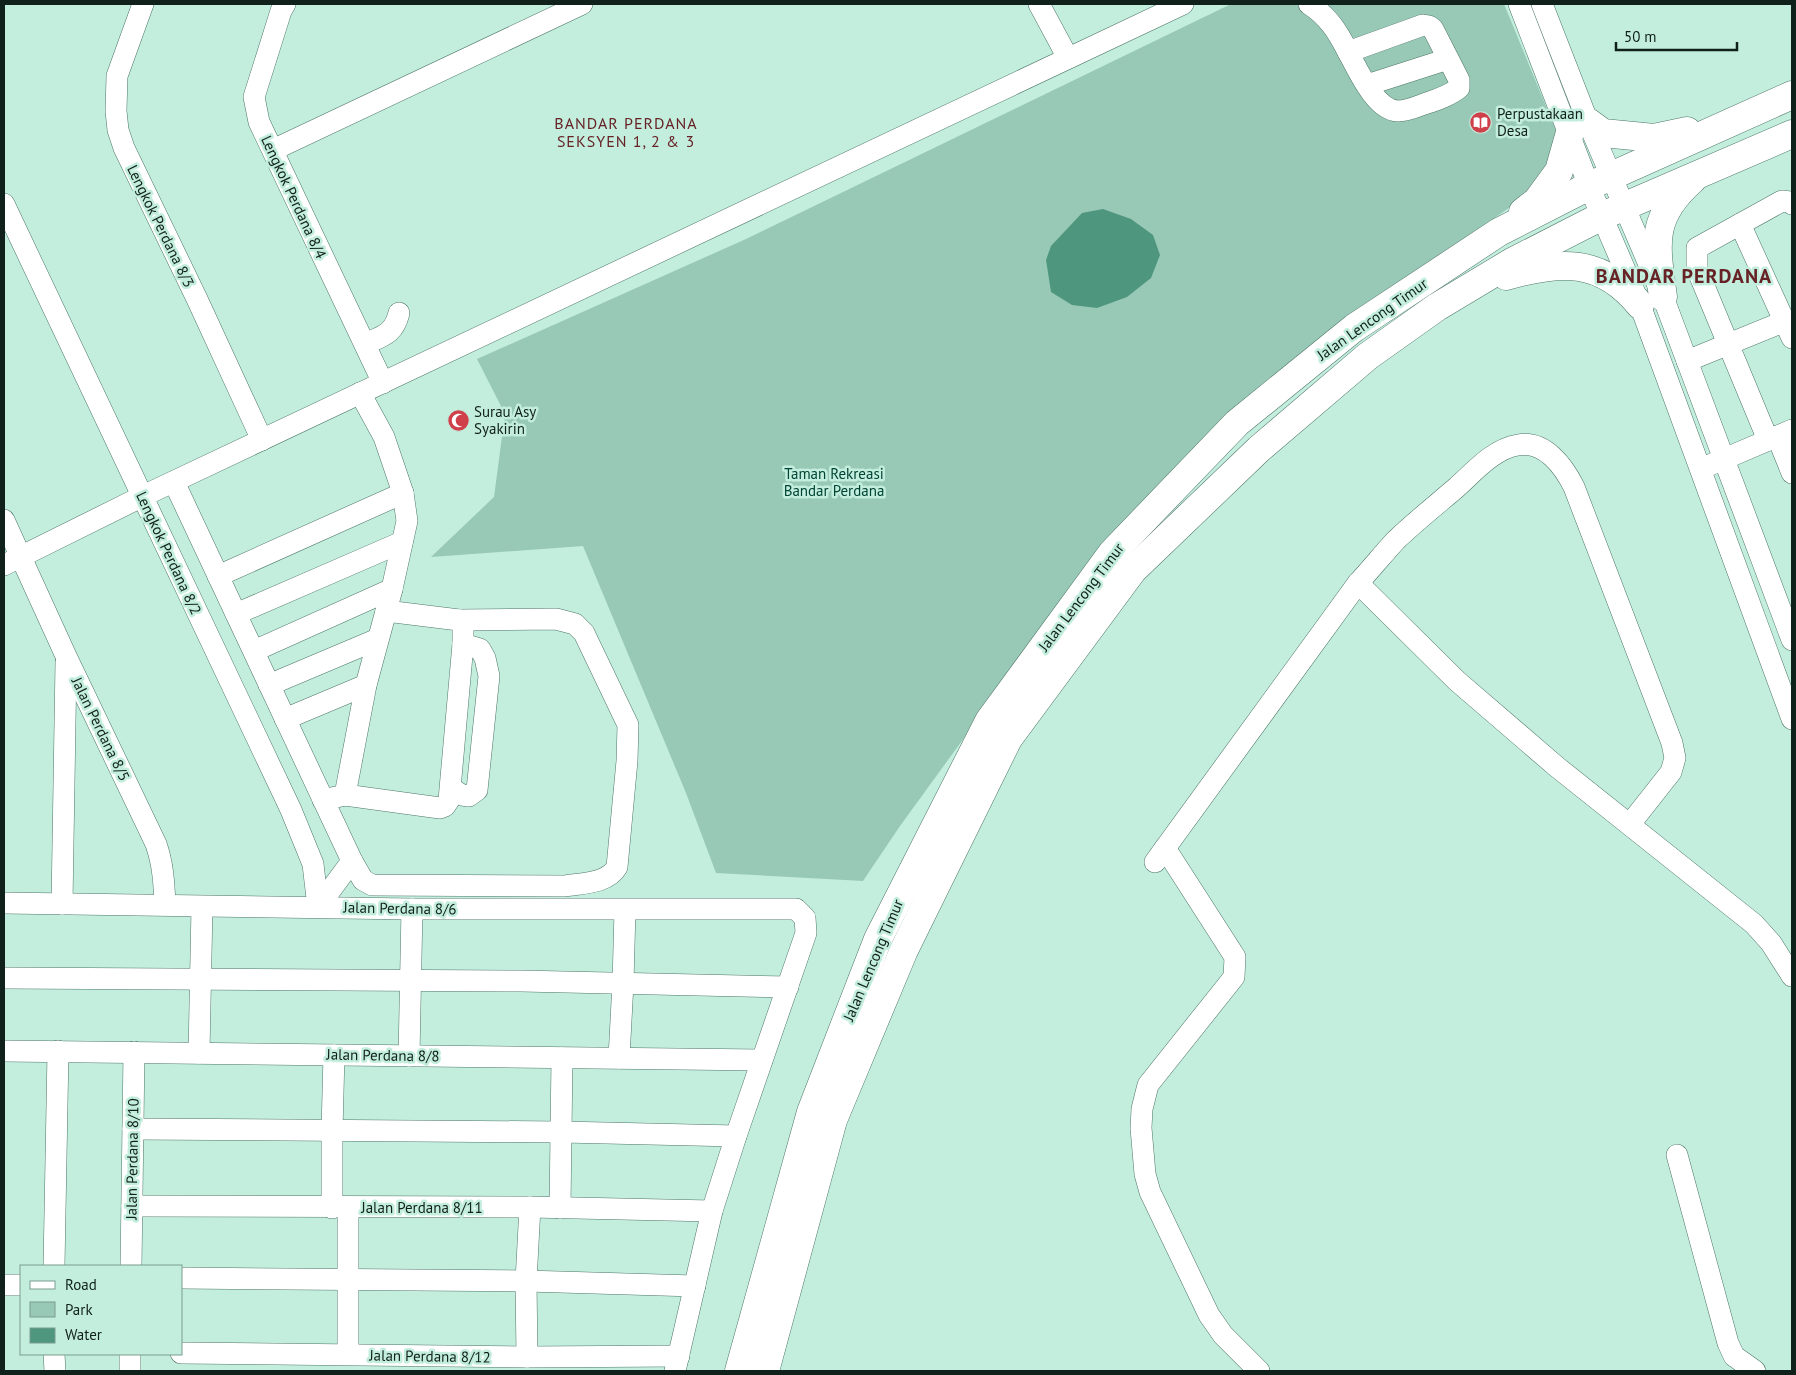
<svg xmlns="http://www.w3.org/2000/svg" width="1796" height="1375" viewBox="0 0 1796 1375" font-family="'PT Sans',sans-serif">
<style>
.green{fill:#98c8b6}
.water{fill:#4f967f}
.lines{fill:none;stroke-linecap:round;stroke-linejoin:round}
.minor-casing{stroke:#4e7668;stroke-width:22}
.highway-casing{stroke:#4e7668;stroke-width:29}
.minor{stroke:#fff;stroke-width:21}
.highway{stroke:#fff;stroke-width:28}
.labels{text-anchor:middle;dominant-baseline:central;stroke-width:5;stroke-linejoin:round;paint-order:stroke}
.poi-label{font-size:15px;fill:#10201a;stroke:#c3eede;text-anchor:start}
.street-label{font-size:15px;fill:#10201a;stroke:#c3eede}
.park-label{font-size:15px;fill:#014333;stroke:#c3eede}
.neighbourhood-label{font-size:16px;letter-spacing:1px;fill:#672226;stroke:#c3eede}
.district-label{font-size:20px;font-weight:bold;letter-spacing:1px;fill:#672226;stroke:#c3eede}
</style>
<rect width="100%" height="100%" fill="#c3eede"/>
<!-- green -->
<polygon class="green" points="1231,4 1504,4 1559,138 1535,190 1411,275 1057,610 900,826 863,881 716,873 686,793 583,546 431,557 494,497 505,414 477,359 746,239"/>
<!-- water -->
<polygon class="water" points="1103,209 1131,219 1153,235 1160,255 1151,278 1127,297 1097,308 1072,305 1051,292 1046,260 1051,246 1082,213"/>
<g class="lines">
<defs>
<g id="minor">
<polyline points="143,4 117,76 116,111 118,130 124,148 197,299 262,440"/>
<polyline points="285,4 281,11 254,97 259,122 383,383"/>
<polyline points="1039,4 1068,58"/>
<path d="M1309,4C1328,16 1338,32 1348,52"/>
<polyline points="1519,4 1589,186 1640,305 1792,719"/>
<polyline points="1542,4 1588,122 1663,297 1792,640"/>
<path d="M1423,25L1429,26L1433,29L1459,80V88C1449,96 1436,100 1424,104C1416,107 1407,111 1398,111C1375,110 1358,70 1348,52Z"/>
<polyline points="1367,85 1448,59"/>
<polyline points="273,150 582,4"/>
<polyline points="4,204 291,810 313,864 318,907"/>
<polyline points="1740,224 1792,338"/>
<path d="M365,344C383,336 394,334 399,313"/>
<polyline points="1687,361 1785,321"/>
<polyline points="1777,436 1792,473"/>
<polyline points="1768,440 1697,269 1697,248 1782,201 1790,202 1792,204"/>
<polyline points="1710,465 1792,430"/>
<path d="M174,482L352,861L363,880L372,885L565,886C582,883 607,884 617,867L627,761L628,725L584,633L575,624L556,619L459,620"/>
<path d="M4,520L66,656L156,844C163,864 164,883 165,904"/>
<polyline points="4,565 143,496 1183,4"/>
<polyline points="218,576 403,493"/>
<polyline points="1358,583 1457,681 1557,767 1754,924 1771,943 1792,976"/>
<polyline points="236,614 402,542"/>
<polyline points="254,651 392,589"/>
<polyline points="269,685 378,639"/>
<polyline points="285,719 366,685"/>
<polyline points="451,788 462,795 469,796 477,790 489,676 485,658 480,649 463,644"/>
<polyline points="345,795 440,808 445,806 449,800 463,644 463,626 459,620 386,611"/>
<polyline points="323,800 345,795 366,685 392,589 407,521 403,493 384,437 360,393"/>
<polyline points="1165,848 1235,957 1234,977 1148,1085 1142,1109 1141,1128 1145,1174 1150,1192 1209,1315 1223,1335 1259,1371"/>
<path d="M1155,862L1358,583C1371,569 1383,554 1396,540C1415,522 1436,505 1456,488C1474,472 1493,449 1518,445C1545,440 1564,467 1574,487L1672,743L1675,758L1671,772L1630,824"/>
<polyline points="4,903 412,909 796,909 805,918 806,933 736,1136 712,1211 675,1371"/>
<polyline points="62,904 66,662"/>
<polyline points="318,907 352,861"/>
<polyline points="4,978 521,981 788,987"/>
<polyline points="4,1051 762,1060"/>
<polyline points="199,1053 202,907"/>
<polyline points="409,1056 412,909"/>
<polyline points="619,1058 623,983 625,910"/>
<polyline points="133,1129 562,1132 736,1136"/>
<polyline points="1677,1155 1728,1343 1734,1356 1755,1371"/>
<polyline points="132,1206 530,1207 712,1211"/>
<polyline points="332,1208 332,1131 334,1055"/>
<polyline points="560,1208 562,1058"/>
<polyline points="54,1266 58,1051"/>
<polyline points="131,1266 134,1052"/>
<polyline points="181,1278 526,1281 695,1286"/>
<polyline points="4,1285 21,1285"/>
<polyline points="181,1353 527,1357 679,1356"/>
<polyline points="54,1354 55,1371"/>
<polyline points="348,1354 348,1208"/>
<polyline points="527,1357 526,1281 530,1207"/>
<polyline points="130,1371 130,1354"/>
</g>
<g id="highway">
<polyline points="1588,122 1603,133 1654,138 1687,131"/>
<polyline points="1523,212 1537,201 1559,171 1569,136"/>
<path d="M1506,276C1560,261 1601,257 1640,305"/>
<path d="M1663,297C1656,245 1649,218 1692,180"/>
<polyline points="739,1371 811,1112 878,939 989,721 1112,553 1237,423 1354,328 1499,232 1589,186 1792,95"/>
<polyline points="765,1371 833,1120 904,950 1008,739 1133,570 1259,449 1368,356 1437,307 1512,262 1602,216 1792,134"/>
</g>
</defs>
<!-- minor casing -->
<use href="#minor" class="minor-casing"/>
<!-- highway casing -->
<use href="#highway" class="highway-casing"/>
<!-- minor -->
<use href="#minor" class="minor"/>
<!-- highway -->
<use href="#highway" class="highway"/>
</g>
<!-- icons -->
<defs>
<symbol id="library-disc" viewBox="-11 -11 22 22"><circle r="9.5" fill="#d0404b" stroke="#c3eede"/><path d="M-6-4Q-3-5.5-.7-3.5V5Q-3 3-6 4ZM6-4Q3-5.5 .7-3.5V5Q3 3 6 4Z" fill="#fff"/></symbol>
<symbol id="mosque-disc" viewBox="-11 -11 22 22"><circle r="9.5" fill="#d0404b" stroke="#c3eede"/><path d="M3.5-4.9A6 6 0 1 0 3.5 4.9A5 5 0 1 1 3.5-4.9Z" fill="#fff"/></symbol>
</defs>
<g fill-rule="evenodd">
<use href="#library-disc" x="1468" y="110" width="25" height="25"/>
<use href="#mosque-disc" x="446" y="408" width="25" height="25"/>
</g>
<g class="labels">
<!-- poi labels -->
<g class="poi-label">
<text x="1497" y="113">Perpustakaan<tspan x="1497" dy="17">Desa</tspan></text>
<text x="474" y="411">Surau Asy<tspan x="474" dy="17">Syakirin</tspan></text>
</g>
<!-- street labels -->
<g class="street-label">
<text transform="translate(294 197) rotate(65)">Lengkok Perdana 8/4</text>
<text transform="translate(161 226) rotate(64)">Lengkok Perdana 8/3</text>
<text transform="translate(1372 319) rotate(-35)">Jalan Lencong Timur</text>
<text transform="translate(169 553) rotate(65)">Lengkok Perdana 8/2</text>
<text transform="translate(1081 597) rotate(-53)">Jalan Lencong Timur</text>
<text transform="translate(101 729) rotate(64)">Jalan Perdana 8/5</text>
<text transform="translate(400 908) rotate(1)">Jalan Perdana 8/6</text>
<text transform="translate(873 960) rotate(-67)">Jalan Lencong Timur</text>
<text transform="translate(383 1055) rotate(1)">Jalan Perdana 8/8</text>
<text transform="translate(132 1159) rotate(-89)">Jalan Perdana 8/10</text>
<text x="422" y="1207">Jalan Perdana 8/11</text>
<text transform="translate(430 1356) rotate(1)">Jalan Perdana 8/12</text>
</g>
<!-- park labels -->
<g class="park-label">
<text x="834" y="473">Taman Rekreasi<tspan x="834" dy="17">Bandar Perdana</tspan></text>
</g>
<!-- neighbourhood labels -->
<g class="neighbourhood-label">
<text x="626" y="123">BANDAR PERDANA<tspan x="626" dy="18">SEKSYEN 1, 2 &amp; 3</tspan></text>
</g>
<!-- district labels -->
<g class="district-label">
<text x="1684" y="276">BANDAR PERDANA</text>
</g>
</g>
<!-- border -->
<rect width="1796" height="1375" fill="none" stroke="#10201a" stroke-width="10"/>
<!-- legend -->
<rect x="20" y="1265" width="162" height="90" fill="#c3eede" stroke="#7b9c90"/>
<rect x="30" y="1281" width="25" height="8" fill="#ffffff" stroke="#7b9c90"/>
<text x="65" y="1290" font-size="15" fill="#10201a">Road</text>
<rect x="30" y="1302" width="25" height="15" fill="#98c8b6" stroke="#7b9c90"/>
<text x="65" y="1315" font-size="15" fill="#10201a">Park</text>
<rect x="30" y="1328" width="25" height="15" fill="#4f967f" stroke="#7b9c90"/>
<text x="65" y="1340" font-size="15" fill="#10201a">Water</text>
<!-- scale -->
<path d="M1616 42v8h121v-8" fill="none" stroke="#10201a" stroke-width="2.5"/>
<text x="1624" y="42" font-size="15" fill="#10201a" stroke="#c3eede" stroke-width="4" paint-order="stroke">50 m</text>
</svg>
